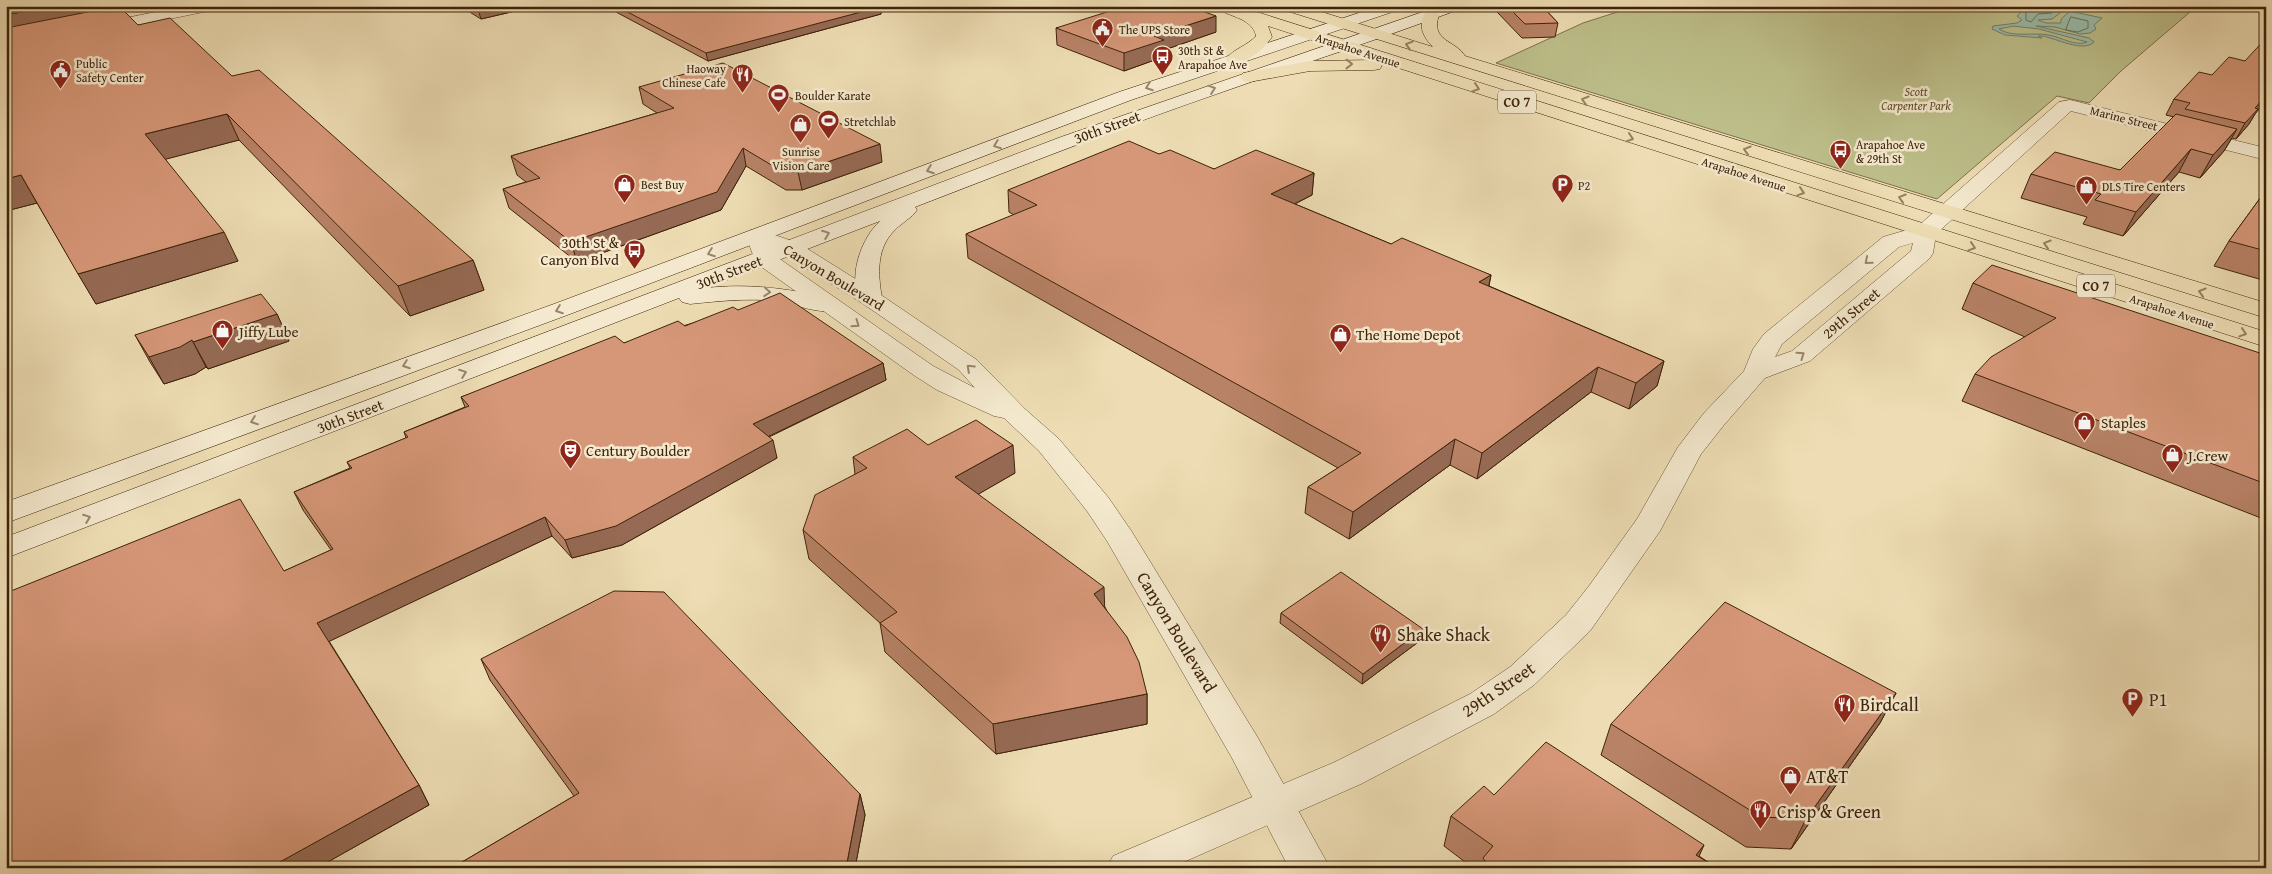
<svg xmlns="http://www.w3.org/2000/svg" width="2272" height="874" viewBox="0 0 2272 874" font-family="'Gentium Book Plus',serif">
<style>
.green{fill:#bdbf8a;stroke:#7e714a}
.water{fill:#9abcaa;stroke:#757f6a;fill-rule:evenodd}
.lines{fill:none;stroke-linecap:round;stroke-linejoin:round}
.shore{stroke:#6c705a;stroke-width:1}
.minor-casing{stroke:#6a5234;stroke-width:1}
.tertiary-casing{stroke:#6a5234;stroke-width:1}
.secondary-casing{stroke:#3e2309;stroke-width:1}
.primary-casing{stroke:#3e2309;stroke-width:1}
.minor{fill:#f4e9ce;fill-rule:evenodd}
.tertiary{fill:#f4e9ce;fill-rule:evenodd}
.secondary{fill:#f4e9ce;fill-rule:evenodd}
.primary{fill:#eeddb4;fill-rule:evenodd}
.wall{fill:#b88267;stroke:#3e2309}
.shaded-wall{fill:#966a54;stroke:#3e2309}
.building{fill:#d69778;stroke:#3e2309}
.oneway{stroke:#96805e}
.oneway2{stroke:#99866c}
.labels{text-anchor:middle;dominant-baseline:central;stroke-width:5;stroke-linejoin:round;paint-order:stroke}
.far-poi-label{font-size:12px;fill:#3e2309;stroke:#f4e9ce;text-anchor:start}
.far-street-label{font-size:12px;fill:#3e2309;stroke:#f4e9ce}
.far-park-label{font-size:12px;font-style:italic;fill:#5e4a29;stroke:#f4e9ce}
.shield{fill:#f4e9ce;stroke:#755e44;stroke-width:1}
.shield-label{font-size:14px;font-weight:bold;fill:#3e2309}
.street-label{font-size:15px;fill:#3e2309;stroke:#f4e9ce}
.poi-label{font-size:15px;fill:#3e2309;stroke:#f4e9ce;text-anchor:start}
.near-street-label{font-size:18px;fill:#3e2309;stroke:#f4e9ce}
.near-poi-label{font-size:18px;fill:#3e2309;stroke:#f4e9ce;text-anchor:start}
</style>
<rect width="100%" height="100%" fill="#eeddb4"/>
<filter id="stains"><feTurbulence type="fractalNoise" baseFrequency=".004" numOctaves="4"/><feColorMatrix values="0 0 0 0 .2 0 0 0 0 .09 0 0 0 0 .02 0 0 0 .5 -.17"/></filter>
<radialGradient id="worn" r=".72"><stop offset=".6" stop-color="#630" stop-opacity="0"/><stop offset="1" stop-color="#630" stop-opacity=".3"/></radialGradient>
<!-- green -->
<polygon class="green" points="1636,6 2197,6 2121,71 2089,103 2057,96 1937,199 1496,63 1583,23"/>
<!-- water -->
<path class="water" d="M2021,6H2047L2064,10L2052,19L2038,20L2046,23H2061V19L2070,11L2102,18L2094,25L2096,29L2090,33L2080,34L2055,27L2036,26L2089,38L2094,42C2083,53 2056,38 2042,36H2038L2042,38L2005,35L1992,29L1993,26L2017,23L2022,20L2017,16L2022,11ZM2013,26L2039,29L2087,42C2076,47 2061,37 2049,35C2033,32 2013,38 1999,29Z"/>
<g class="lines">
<!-- shore -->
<g class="shore">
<polyline points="2026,6 2026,20 2031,22 2038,14 2052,13 2052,6"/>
<polygon points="2071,17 2088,21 2088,28 2078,32 2066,30"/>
</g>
<defs>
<g id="minor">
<polygon points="155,6 171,6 178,14 170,19 165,17"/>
<path d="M2070,100L2266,148V160L2071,111L1936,234L1933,253L1930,258L1810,361L1765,378L1724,425L1701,454L1660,531L1590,631L1534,685L1494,714L1361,784L1170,868H1107L1113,856L1335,762L1470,694L1510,667L1566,615L1589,586L1637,519L1678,447L1704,413L1744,371L1753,349L1764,334L1883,237L1917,227L2059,102ZM1913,243L1911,251L1792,351L1775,357L1782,344L1899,247Z"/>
</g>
<g id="tertiary">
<polygon points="185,6 215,6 208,11 97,34 89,29 97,24"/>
<path d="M757,229L798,243L878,293L977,360L1025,409L1059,439L1108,497L1132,532L1258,738L1330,868H1289L1232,758L1107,541L1087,511L1039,451L1004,418L994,416L937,390L915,376L756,263L746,236L749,231ZM772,249L782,253L862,303L959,370L975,388L933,366L774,255Z"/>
</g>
<g id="secondary">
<polygon points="1380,6 1403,6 1401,9 1131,100 570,314 6,523 6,502 554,304 1119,92"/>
<path d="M1440,6H1462L1460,9C1383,38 1305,63 1228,90C1123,126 1019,167 915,207L917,210C912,218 901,223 894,231C876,249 878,275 882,298L878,303L870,305L862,303C846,280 861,238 880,221L706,288C751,283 793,289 837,300L841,305L837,310C819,315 795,304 776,301C747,298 719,301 690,304L682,302L679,298L6,558V537L1061,137Z"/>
</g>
<g id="primary">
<path d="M1215,6H1238L2266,332V347L1380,62L1382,65L1380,69L1374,70L1310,71L1249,82L1243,81L1240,77L1243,73L1310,61L1374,60L1268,26L1272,37C1263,50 1244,67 1228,63L1226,59C1233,49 1247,46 1256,36C1252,16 1224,17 1215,6Z"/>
<path d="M1279,6H1303L1433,47C1423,37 1417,25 1426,12H1436L1439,15C1430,42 1456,40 1465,56L2266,303V318L1281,9Z"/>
</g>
</defs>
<!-- minor casing -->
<use href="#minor" class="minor-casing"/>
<!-- tertiary casing -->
<use href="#tertiary" class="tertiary-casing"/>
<!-- secondary casing -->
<use href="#secondary" class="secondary-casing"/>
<!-- primary casing -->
<use href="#primary" class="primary-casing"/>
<!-- minor -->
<use href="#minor" class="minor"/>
<!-- tertiary -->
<use href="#tertiary" class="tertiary"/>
<!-- secondary -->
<use href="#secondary" class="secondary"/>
<!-- primary -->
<use href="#primary" class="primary"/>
</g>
<!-- wall -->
<g class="wall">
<polygon points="6,6 114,7 138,25 232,76 473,260 484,290 410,316 239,140 165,159 238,261 96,304 37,203 6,211"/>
<polygon points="460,6 537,6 481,19"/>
<polygon points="614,6 897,6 881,11 881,14 708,61 616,12"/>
<polygon points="1498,6 1542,6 1558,23 1555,37 1522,38 1497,12"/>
<polygon points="1056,28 1216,32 1164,50 1163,57 1124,71 1057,45"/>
<polygon points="2245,61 2255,114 2249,124 2236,139 2232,138 2224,151 2200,178 2179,172 2123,236 2083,224 2087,217 2021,198 2031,174 2120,170 2174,117 2166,115 2174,99 2212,75"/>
<polygon points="639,87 882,162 802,190 786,190 746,166 721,210 577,262 509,208 503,189 526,182 517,175 511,156 657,113 643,104"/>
<polygon points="1159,154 1214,169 1314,173 1312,195 1295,204 1391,244 1491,275 1489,286 1664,361 1657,386 1629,409 1591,392 1477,479 1450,465 1349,539 1305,513 1308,487 1338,468 968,258 966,234 1014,215 1009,212 1008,190"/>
<polygon points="2266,190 2266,281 2214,266 2229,241"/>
<polygon points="1973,283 2266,355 2266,520 1962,401 1975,374 2025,337 1962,309"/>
<polygon points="738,310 883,363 886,380 769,437 777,458 622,545 572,558 552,536 329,641 419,785 429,805 317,868 6,868 284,571 331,550 303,510 294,492 350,468 347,462 406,438 404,432 465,407 461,397 624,343"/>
<polygon points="277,314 289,341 208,369 206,367 195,374 164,384 150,362 135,335"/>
<polygon points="853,457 1015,473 978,494 1105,607 1147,694 1147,724 996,754 885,652 880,623 809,559 803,530 855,474"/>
<polygon points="1281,613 1421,640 1362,684 1280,623"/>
<polygon points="481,659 860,794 865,815 855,868 452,868 574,796 490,680"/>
<polygon points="1896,693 1880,723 1791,849 1746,847 1601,755 1611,724"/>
<polygon points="1494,795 1699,856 1717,868 1473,868 1444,846 1451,816"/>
</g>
<!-- shaded-wall -->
<g class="shaded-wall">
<polygon points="51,6 114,6 119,18 6,41 6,15"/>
<polygon points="477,6 537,6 481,19"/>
<polygon points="875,6 897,6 881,11 881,14 708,61 706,53"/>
<polygon points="1216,16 1216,32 1164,50 1163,57 1124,71 1124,53 1154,36"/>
<polygon points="2266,96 2266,101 2255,114 2249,124 2236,139 2245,123 2255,108"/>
<polygon points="227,114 239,140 159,161 145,134"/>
<polygon points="2237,129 2224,151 2200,178 2213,155"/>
<polygon points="880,144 882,162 802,190 798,172"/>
<polygon points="743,148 746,166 721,210 577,262 571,242"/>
<polygon points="2191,149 2179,172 2123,236 2136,212"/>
<polygon points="1314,173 1312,195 1270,216 1271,194"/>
<polygon points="21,175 37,203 6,211 6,179"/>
<polygon points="224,232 238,261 96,304 78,274"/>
<polygon points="473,260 484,290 410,316 398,286"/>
<polygon points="1491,275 1486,299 1479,282"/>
<polygon points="277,314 289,341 208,369 193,342"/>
<polygon points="192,340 206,367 195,374 164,384 149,357"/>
<polygon points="1664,361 1657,386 1629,409 1636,383"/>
<polygon points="883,363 886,380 757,442 753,424"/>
<polygon points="1598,367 1591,392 1477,479 1482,453"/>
<polygon points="1455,439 1450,465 1349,539 1353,512"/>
<polygon points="773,440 777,458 622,545 572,558 565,540"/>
<polygon points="1013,445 1015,473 958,506 955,477"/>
<polygon points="545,517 552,536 328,642 317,623"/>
<polygon points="1104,587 1105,617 1094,594"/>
<polygon points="1423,629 1421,640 1362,684 1363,674"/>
<polygon points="1896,693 1880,723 1791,849 1806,819"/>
<polygon points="1147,694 1147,724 996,754 993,724"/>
<polygon points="419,785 429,805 317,868 269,868"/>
<polygon points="860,794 865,815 855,868 846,868"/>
<polygon points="1704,845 1694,868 1696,855"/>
</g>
<!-- building -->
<g class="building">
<polygon points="6,6 51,6 6,15"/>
<polygon points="118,6 119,6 138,25 170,18 232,76 259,70 473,260 398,286 227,114 145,134 224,232 78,274 21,175 6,179 6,28"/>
<polygon points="616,6 879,6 880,7 706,53"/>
<polygon points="1126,6 1188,6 1216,16 1154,36 1164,40 1124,53 1056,28"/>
<polygon points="1507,6 1542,6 1558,23 1525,24"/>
<polygon points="2266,38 2266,96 2255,108 2258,109 2245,123 2185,109 2190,103 2174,99 2199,72 2212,75 2229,57 2245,61"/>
<polygon points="723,63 880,144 798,172 783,172 743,148 717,192 571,242 503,189 540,178 511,156 674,108 639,87"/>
<polygon points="2176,114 2237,129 2213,155 2191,149 2136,212 2095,200 2101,194 2031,174 2055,152 2120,170"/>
<polygon points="1129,141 1159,154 1170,150 1214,169 1256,150 1314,173 1271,194 1391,244 1402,238 1491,275 1479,282 1664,361 1636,383 1598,367 1482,453 1455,439 1353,512 1308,487 1361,453 966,234 1037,205 1008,190"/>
<polygon points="2266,190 2266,251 2229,241"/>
<polygon points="1992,265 2266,355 2266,484 1975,374 1991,357 2056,318 1973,283"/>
<polygon points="780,293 883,363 753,424 773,440 616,526 565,540 545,517 317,623 419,785 269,868 6,868 6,593 240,499 284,571 333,549 294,492 352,468 347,462 408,437 404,432 469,406 461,397 615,336 624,343 678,321 685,326 733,307 738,310"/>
<polygon points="261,294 277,314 193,342 192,340 180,347 149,357 135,335"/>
<polygon points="976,420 1013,445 955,477 1104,587 1094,594 1127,637 1139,662 1147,694 993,724 880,623 897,612 803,530 815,495 867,468 853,457 907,429 928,445"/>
<polygon points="1341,572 1423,629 1363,674 1281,613"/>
<polygon points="614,591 664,592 860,794 846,868 452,868 579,793 481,659"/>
<polygon points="1725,602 1896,693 1806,819 1761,817 1611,724"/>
<polygon points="1546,742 1704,845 1696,855 1717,868 1490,868 1483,858 1493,846 1451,816 1484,786 1494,795"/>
</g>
<!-- one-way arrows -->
<defs><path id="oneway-chevron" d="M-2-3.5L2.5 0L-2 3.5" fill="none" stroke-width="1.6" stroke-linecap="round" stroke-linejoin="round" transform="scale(1.25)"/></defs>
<g class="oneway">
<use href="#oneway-chevron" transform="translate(1409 45) rotate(-163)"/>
<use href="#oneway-chevron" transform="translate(1349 64)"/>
<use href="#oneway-chevron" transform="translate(1476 88) rotate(18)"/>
<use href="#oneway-chevron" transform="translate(1585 100) rotate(-163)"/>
<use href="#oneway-chevron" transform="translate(1630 138) rotate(18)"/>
<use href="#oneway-chevron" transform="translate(1747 150) rotate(-163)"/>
<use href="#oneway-chevron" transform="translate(1801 192) rotate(18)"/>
<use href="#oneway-chevron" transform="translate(1902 198) rotate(-163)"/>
<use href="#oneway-chevron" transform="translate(2047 244) rotate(-163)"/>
<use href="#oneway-chevron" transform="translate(1972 247) rotate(18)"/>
<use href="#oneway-chevron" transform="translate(2202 292) rotate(-163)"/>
<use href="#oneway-chevron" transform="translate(2243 333) rotate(18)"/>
</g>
<g class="oneway2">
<use href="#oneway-chevron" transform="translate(1149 87) rotate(160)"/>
<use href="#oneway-chevron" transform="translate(1212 89) rotate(-19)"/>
<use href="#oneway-chevron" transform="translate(997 145) rotate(159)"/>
<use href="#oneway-chevron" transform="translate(930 170) rotate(160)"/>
<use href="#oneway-chevron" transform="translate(826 234) rotate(-21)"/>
<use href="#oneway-chevron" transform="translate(711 253) rotate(160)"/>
<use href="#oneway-chevron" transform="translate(1868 261) rotate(140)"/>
<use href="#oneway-chevron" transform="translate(767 292) rotate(4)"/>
<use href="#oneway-chevron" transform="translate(559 310) rotate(160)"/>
<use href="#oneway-chevron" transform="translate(856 324) rotate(35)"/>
<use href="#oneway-chevron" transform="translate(1801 355) rotate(-35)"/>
<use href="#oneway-chevron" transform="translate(406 365) rotate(160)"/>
<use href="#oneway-chevron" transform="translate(970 368) rotate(-137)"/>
<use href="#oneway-chevron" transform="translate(463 373) rotate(-21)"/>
<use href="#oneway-chevron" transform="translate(254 421) rotate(160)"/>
<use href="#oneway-chevron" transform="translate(87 518) rotate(-21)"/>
</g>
<!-- icons -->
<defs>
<symbol id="civic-pin" viewBox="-11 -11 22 30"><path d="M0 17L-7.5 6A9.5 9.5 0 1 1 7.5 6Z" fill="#8f2418" stroke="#f4e9ce"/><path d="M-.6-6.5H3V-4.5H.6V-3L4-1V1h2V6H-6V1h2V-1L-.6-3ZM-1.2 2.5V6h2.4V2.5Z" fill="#fff"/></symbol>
<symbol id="bus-pin" viewBox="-11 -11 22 30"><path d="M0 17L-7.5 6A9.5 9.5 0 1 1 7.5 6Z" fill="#8f2418" stroke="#f4e9ce"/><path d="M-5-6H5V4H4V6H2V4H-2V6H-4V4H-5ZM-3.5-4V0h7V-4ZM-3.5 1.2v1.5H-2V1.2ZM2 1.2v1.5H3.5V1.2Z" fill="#fff"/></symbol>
<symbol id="restaurant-pin" viewBox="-11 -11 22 30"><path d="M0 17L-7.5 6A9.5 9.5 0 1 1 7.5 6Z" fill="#8f2418" stroke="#f4e9ce"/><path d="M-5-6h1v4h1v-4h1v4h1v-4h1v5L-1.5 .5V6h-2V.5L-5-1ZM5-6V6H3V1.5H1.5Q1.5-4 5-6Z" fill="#fff"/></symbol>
<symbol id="stadium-pin" viewBox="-11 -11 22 30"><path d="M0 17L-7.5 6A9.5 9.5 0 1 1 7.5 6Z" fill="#8f2418" stroke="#f4e9ce"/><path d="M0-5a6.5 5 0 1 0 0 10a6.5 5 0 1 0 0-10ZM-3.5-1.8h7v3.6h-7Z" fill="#fff"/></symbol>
<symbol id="shop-pin" viewBox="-11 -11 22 30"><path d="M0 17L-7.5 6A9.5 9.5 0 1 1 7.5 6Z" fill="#8f2418" stroke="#f4e9ce"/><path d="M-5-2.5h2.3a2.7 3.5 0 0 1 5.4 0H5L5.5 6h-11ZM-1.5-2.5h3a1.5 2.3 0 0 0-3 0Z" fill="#fff"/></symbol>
<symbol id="parking-pin" viewBox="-11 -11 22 30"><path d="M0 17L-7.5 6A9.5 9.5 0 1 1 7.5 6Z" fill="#8f2418" stroke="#f4e9ce"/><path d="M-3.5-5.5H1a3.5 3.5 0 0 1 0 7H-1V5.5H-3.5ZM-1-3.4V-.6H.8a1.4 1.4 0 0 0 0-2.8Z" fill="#fff"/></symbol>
<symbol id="theatre-pin" viewBox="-11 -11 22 30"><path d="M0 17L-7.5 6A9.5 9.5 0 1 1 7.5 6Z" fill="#8f2418" stroke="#f4e9ce"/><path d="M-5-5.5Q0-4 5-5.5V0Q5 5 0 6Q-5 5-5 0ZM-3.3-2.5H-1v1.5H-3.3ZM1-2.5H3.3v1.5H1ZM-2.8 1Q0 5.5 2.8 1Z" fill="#fff"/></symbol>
</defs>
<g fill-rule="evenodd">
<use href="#civic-pin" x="1090" y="16" width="25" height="34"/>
<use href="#bus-pin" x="1150" y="44" width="25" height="34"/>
<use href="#civic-pin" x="48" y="58" width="25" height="34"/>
<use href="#restaurant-pin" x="730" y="62" width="25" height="34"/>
<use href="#stadium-pin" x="766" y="82" width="25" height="34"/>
<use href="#stadium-pin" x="816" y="108" width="25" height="34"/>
<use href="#shop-pin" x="788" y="112" width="25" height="34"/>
<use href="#bus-pin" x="1828" y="138" width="25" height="34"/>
<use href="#shop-pin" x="612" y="172" width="25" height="34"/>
<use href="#parking-pin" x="1550" y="172" width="25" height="34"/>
<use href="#shop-pin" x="2074" y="174" width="25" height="34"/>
<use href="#bus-pin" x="622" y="238" width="25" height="34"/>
<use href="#shop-pin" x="210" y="318" width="25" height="34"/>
<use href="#shop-pin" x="1328" y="322" width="25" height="34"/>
<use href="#shop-pin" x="2072" y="410" width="25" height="34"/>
<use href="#theatre-pin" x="558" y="438" width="25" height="34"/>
<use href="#shop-pin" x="2160" y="442" width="25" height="34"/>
<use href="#restaurant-pin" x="1368" y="622" width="25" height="34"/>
<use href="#parking-pin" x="2120" y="686" width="25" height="34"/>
<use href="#restaurant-pin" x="1832" y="692" width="25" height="34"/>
<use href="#shop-pin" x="1778" y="764" width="25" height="34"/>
<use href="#restaurant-pin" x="1748" y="798" width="25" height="34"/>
</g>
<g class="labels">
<!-- far-poi labels -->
<g class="far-poi-label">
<text x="1119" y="29">The UPS Store</text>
<text x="1178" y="50">30th St &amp;<tspan x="1178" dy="14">Arapahoe Ave</tspan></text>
<text x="76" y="63">Public<tspan x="76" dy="14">Safety Center</tspan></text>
<text x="726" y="68" text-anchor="end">Haoway<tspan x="726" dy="14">Chinese Cafe</tspan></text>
<text x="795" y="95">Boulder Karate</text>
<text x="844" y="121">Stretchlab</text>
<text x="1856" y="144">Arapahoe Ave<tspan x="1856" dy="14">&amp; 29th St</tspan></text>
<text x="801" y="151" text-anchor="middle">Sunrise<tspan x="801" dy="14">Vision Care</tspan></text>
<text x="641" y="184">Best Buy</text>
<text x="1578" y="185">P2</text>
<text x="2102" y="186">DLS Tire Centers</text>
</g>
<!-- far-street labels -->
<g class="far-street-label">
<text transform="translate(1358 50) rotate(18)">Arapahoe Avenue</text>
<text transform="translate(2124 118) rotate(14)">Marine Street</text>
<text transform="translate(1744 174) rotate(18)">Arapahoe Avenue</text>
<text transform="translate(2172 311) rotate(18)">Arapahoe Avenue</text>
</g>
<!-- far-park labels -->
<g class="far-park-label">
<text x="1916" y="91">Scott<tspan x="1916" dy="14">Carpenter Park</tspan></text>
</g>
<!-- shield labels -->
<g class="shield">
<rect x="1498" y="90.5" width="38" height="23" rx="4"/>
<rect x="2077" y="274.5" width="38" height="23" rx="4"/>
</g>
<g class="shield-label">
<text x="1517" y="102">CO 7</text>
<text x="2096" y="286">CO 7</text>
</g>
<!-- street labels -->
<g class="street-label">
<text transform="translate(1107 127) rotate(-20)">30th Street</text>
<text transform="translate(729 272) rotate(-21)">30th Street</text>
<text transform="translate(834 277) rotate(31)">Canyon Boulevard</text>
<text transform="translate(1851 313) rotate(-40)">29th Street</text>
<text transform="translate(350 416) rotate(-21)">30th Street</text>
</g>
<!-- poi labels -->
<g class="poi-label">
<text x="619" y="242" text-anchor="end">30th St &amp;<tspan x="619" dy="17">Canyon Blvd</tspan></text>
<text x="239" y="331">Jiffy Lube</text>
<text x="1356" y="334">The Home Depot</text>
<text x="2101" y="422">Staples</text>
<text x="586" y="450">Century Boulder</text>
<text x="2188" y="455">J.Crew</text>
</g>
<!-- near-street labels -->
<g class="near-street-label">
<text transform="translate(1177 632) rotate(59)">Canyon Boulevard</text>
<text transform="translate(1498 689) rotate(-34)">29th Street</text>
</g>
<!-- near-poi labels -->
<g class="near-poi-label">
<text x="1397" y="634">Shake Shack</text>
<text x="2149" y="699">P1</text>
<text x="1860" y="704">Birdcall</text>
<text x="1806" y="776">AT&amp;T</text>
<text x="1777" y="811">Crisp &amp; Green</text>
</g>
</g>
<!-- margin -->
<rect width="2272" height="874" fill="none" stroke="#eeddb4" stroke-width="25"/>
<rect x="8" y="8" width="2257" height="859" fill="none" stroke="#3e2309" stroke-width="2.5"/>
<rect x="12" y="12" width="2247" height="849" fill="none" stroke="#3e2309"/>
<rect width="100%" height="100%" filter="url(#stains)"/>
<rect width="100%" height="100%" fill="url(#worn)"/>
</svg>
